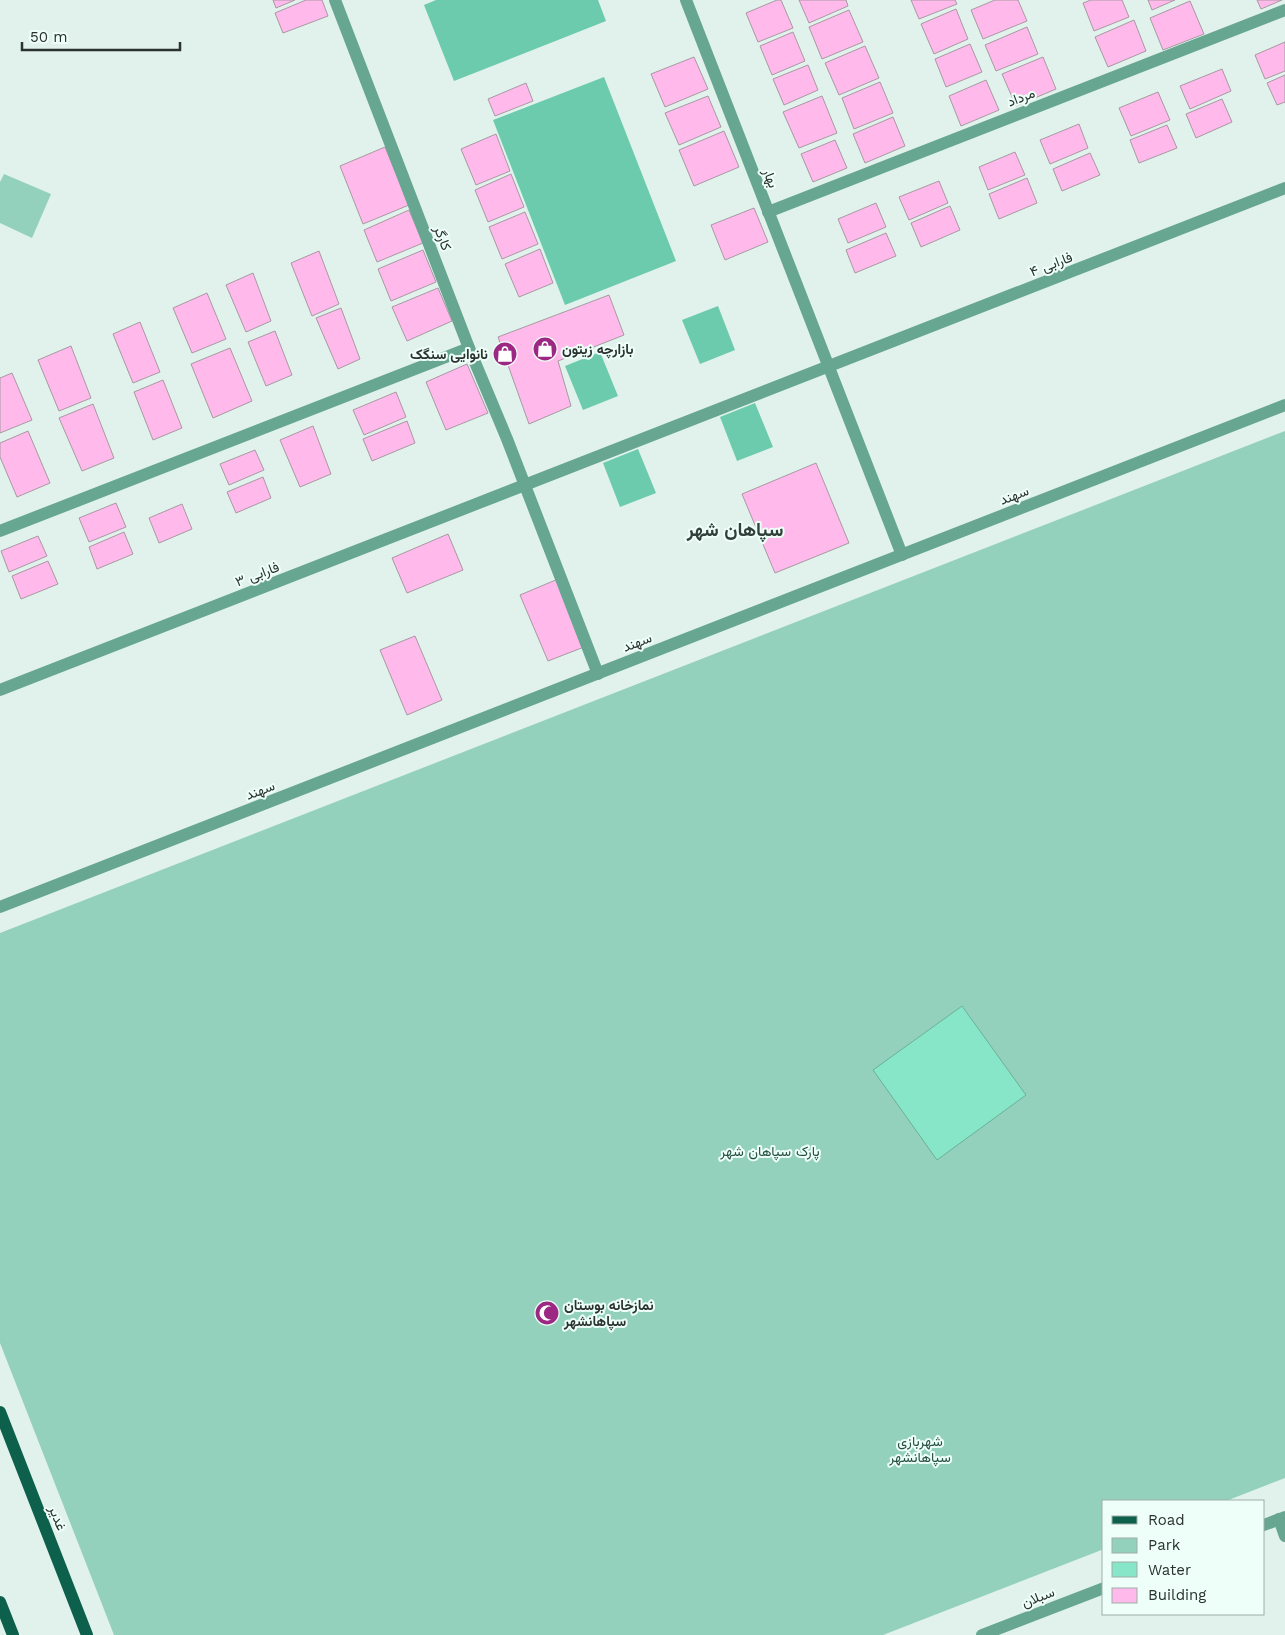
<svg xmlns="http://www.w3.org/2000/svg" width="1285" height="1635" viewBox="0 0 1285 1635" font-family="'Work Sans',Vazirmatn,sans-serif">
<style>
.green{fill:#94d1bc}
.forest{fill:#6ccbad}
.water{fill:#87e6c7;stroke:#6bb099}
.building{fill:#ffb9ea;stroke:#a799a2}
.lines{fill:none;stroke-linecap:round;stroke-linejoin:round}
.minor{stroke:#67a691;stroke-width:12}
.major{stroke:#0c604c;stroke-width:12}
.labels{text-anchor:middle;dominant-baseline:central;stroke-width:4;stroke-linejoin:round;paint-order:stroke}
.street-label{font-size:14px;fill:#2a312f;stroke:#edfff8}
.poi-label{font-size:14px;font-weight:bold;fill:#2a312f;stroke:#edfff8;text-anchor:start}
.park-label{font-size:14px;fill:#254f41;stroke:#edfff8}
.district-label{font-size:19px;font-weight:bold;fill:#303f39;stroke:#edfff8}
</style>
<rect width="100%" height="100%" fill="#e0f2eb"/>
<!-- green -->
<g class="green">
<polygon points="4,174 51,194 32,238 0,223 0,182"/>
<polygon points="1285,431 1285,1478 1226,1501 1104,1501 1104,1549 883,1635 114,1635 0,1343 0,933"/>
</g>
<!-- forest -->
<g class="forest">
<polygon points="436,0 598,0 606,21 454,81 424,5"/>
<polygon points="604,77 676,261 565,305 493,120"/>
<polygon points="718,306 735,350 700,364 682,320"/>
<polygon points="600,352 618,396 583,410 565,366"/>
<polygon points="755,403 773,447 737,461 720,417"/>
<polygon points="638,449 656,493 620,507 603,463"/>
</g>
<!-- water -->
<polygon class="water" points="962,1006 1026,1095 937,1160 873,1070"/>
<!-- building -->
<g class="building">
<polygon points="273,0 295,0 276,8"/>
<polygon points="306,0 322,0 328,16 283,33 275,13"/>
<polygon points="777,0 781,0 793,28 758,42 746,13"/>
<polygon points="799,0 846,0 848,6 809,23"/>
<polygon points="911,0 955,0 957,4 919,19"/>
<polygon points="995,0 1018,0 1027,21 983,39 971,10"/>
<polygon points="1091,0 1122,0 1129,17 1094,31 1083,3"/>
<polygon points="1148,0 1175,0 1152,10"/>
<polygon points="1257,0 1282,0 1261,9"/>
<polygon points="1190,1 1204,34 1163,50 1150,18"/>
<polygon points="956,9 968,39 934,54 921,24"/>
<polygon points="849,10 863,42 822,59 809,27"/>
<polygon points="1134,20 1146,51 1108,67 1095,37"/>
<polygon points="1027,27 1038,54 996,71 985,45"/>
<polygon points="793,32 805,61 772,75 760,46"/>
<polygon points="1285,42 1285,71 1265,79 1255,55"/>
<polygon points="970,44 982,72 946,87 935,59"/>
<polygon points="865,46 879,78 839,95 825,63"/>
<polygon points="694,57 708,89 665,107 651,74"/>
<polygon points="1043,57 1056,89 1016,106 1002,74"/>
<polygon points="808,65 818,90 784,105 773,79"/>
<polygon points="1222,69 1231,91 1190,109 1180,86"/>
<polygon points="1285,75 1285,102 1277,105 1267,83"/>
<polygon points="986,80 999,110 961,126 949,96"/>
<polygon points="880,82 893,113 854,129 842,98"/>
<polygon points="526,83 533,101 495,116 488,99"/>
<polygon points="1158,92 1170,120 1131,136 1119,108"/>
<polygon points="708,96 721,127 679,145 665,113"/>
<polygon points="822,96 837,133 799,148 783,112"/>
<polygon points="1222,99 1232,122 1196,138 1186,114"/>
<polygon points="893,117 905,146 865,163 853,134"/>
<polygon points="1079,124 1088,148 1050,164 1040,140"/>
<polygon points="1167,125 1177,148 1139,163 1130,140"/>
<polygon points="724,131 739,167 694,186 679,150"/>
<polygon points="496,134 510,171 476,185 461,149"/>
<polygon points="835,140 847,168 813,182 801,154"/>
<polygon points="385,147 409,205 363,224 340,166"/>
<polygon points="1015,152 1025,175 988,190 979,167"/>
<polygon points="1090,153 1100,175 1062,191 1053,169"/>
<polygon points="511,174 524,207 488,222 475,190"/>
<polygon points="1027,178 1037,203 999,219 989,194"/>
<polygon points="939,181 948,203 909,220 899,197"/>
<polygon points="876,203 886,227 848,243 838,219"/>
<polygon points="950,206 960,230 921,247 911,223"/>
<polygon points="754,208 768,242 725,260 711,225"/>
<polygon points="409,210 423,243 377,262 364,230"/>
<polygon points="525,212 538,244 502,259 489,227"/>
<polygon points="886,233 896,256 855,273 846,250"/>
<polygon points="540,249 553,283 519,297 505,264"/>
<polygon points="423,250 436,282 391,301 378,269"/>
<polygon points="319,251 339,304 312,316 291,263"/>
<polygon points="253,273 271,321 246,332 226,285"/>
<polygon points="438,288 452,321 407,341 392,307"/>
<polygon points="207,293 226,339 192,353 173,308"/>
<polygon points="609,295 624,335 558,361 571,406 529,424 498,337"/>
<polygon points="341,308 360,359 338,369 316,318"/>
<polygon points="140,322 160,372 133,383 113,334"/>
<polygon points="275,331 292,375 266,386 248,342"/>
<polygon points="71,346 91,398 59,411 38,360"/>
<polygon points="230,348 252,401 213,418 191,364"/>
<polygon points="467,364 488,413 446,430 426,382"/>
<polygon points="12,373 32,420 0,433 0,378"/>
<polygon points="163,380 182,428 153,440 134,392"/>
<polygon points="396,392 406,417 364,435 353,410"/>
<polygon points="93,404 114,458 82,471 59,418"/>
<polygon points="407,421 415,443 372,461 363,439"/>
<polygon points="313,426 331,474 300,487 280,440"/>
<polygon points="28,431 50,483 17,497 0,457 0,443"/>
<polygon points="255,450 264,470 229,485 220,464"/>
<polygon points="816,463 849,543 775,573 742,494"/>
<polygon points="263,477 271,498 236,513 227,492"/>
<polygon points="116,503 126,527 89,542 79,518"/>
<polygon points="182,504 192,529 159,543 149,518"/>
<polygon points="124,532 133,554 97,569 89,547"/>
<polygon points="448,534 463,570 407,593 392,558"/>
<polygon points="38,536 47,556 9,572 1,551"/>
<polygon points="48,561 58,584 21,599 12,576"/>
<polygon points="558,579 584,647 548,661 520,595"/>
<polygon points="415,636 442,700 407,715 380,650"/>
</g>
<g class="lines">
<!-- minor -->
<g class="minor">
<polyline points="335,0 469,348 507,439 598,674"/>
<polyline points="686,0 902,555"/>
<polyline points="768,212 1285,10"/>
<polyline points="0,531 469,348"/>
<polyline points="0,690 1285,188"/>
<polyline points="0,907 1285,405"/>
<polyline points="1279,1519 1285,1536"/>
<polyline points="1264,1525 1285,1517"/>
<polyline points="982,1635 1104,1588"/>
</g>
<!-- major -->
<g class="major">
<polyline points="0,1412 87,1635"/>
<polyline points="0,1602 13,1635"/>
</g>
</g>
<!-- icons -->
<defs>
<symbol id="shop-disc" viewBox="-11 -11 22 22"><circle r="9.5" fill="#9c2883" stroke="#edfff8"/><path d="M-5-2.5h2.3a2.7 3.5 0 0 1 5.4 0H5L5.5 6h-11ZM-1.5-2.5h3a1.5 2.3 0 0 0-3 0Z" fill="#fff"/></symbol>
<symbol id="mosque-disc" viewBox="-11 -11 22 22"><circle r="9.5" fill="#9c2883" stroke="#edfff8"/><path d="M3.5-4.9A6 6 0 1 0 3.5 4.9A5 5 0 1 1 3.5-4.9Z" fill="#fff"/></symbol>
</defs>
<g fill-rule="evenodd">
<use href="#shop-disc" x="531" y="335" width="28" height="28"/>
<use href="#shop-disc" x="491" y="340" width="28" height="28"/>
<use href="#mosque-disc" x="533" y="1299" width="28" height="28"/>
</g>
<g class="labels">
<!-- street labels -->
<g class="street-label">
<text transform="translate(1021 97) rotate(-21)">مرداد</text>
<text transform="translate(771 178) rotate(69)">بهار</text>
<text transform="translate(443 238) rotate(69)">کارگر</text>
<text transform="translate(1051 264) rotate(-21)">فارابی ۴</text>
<text transform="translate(1014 495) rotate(-21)">سهند</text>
<text transform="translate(257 574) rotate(-21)">فارابی ۳</text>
<text transform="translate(637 642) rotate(-21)">سهند</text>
<text transform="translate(260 790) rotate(-21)">سهند</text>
<text transform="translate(58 1518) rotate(69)">غدیر</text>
<text transform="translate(1038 1597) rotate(-21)">سبلان</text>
</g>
<!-- poi labels -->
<g class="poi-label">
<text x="562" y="349">بازارچه زیتون</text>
<text x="488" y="354" text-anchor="end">نانوایی سنگک</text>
<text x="564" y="1305">نمازخانه بوستان<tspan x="564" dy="16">سپاهانشهر</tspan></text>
</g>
<!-- park labels -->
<g class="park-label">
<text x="770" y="1151">پارک سپاهان شهر</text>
<text x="920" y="1441">شهربازی<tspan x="920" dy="16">سپاهانشهر</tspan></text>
</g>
<!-- district labels -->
<g class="district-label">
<text x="735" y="529">سپاهان شهر</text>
</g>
</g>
<!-- legend -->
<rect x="1102" y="1500" width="162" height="115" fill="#edfff8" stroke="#9fada8"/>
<rect x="1112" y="1516" width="25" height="8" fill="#0c604c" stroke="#9fada8"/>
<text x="1148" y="1525" font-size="15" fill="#2a312f">Road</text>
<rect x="1112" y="1538" width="25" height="15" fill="#94d1bc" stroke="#9fada8"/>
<text x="1148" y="1550" font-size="15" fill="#2a312f">Park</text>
<rect x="1112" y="1562" width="25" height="15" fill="#87e6c7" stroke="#9fada8"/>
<text x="1148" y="1575" font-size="15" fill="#2a312f">Water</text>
<rect x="1112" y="1588" width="25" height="15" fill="#ffb9ea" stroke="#9fada8"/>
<text x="1148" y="1600" font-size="15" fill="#2a312f">Building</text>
<!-- scale -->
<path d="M22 42v8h158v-8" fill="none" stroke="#2a312f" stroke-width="2.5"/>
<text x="30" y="42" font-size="15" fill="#2a312f" stroke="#edfff8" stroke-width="4" paint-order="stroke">50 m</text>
</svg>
